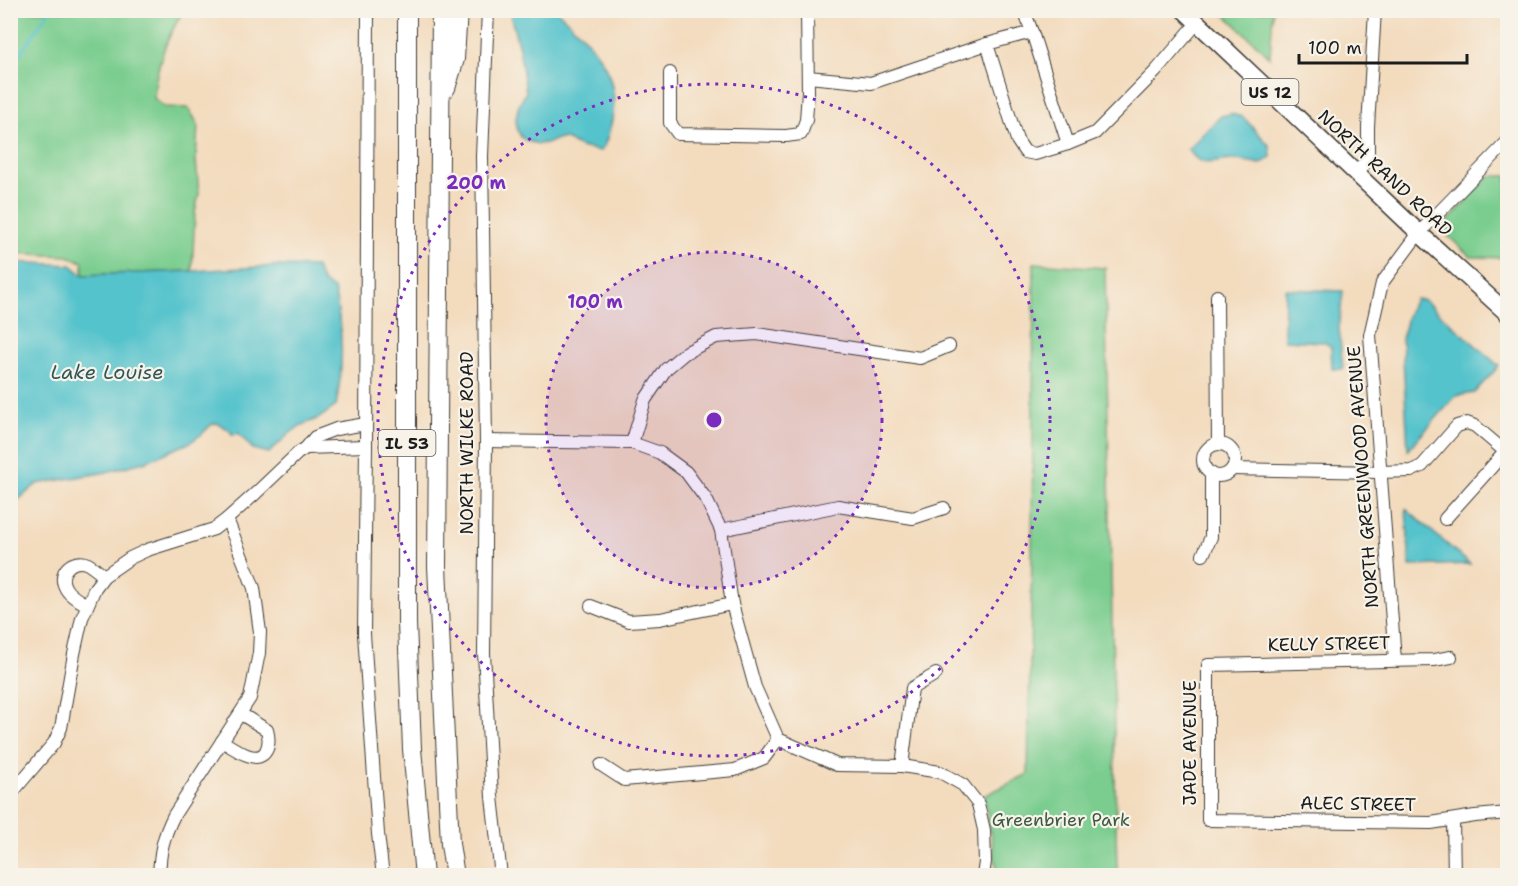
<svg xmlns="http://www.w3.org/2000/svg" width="1518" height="886" viewBox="0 0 1518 886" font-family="'Shantell Sans',sans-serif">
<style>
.green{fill:#7acd8f;stroke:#4b7456;stroke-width:1.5}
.water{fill:#55c3cc;stroke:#387074;stroke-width:1.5}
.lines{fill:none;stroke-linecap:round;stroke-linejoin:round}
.stream{stroke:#55c3cc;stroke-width:3}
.minor-casing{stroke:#3c3934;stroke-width:14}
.major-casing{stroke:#3c3934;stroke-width:19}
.highway-casing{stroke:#3c3934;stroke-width:20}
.minor{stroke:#fff;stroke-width:12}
.major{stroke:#fff;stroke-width:16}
.highway{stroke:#fff;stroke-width:18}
.ring{fill:none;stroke:#7b2cbf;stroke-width:3;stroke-dasharray:3 6}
.labels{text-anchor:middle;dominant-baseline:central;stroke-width:4.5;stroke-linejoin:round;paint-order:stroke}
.shield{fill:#f7f3e8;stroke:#5e5c59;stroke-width:1.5}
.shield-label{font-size:16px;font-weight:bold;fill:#1c1c1c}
.street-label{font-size:18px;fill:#1c1c1c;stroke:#f7f3e8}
.park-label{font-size:18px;fill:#3d5a44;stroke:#f7f3e8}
.water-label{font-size:20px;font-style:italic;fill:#30565a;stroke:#f7f3e8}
.centre{fill:#7b2cbf;stroke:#f7f3e8;stroke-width:3}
.ring-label{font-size:18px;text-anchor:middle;font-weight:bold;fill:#7b2cbf;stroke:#f7f3e8;stroke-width:4.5;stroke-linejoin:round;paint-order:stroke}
</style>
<rect width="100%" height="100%" fill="#f7f3e8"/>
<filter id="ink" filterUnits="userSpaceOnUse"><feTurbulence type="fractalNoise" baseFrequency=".0167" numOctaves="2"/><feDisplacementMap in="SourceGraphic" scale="12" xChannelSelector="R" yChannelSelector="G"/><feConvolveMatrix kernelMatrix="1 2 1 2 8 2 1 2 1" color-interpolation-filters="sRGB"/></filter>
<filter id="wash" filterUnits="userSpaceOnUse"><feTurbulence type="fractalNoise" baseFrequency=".008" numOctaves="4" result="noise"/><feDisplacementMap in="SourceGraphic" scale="24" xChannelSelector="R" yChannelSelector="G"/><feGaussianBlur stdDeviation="1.35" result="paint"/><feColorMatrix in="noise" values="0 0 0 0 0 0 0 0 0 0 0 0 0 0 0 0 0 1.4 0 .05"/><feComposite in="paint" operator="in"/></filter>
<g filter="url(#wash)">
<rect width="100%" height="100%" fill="#f3dbbe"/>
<!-- green -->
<g class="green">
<path d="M11,11H183C166,40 156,64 154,98L164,107L188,108L198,124L196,160L199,194L195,212L192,271L83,275V262L68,256L11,253Z"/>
<polygon points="1221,11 1273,11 1270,57"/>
<polygon points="1489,176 1507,176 1507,258 1471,257 1446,234 1445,227 1447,222"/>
<polygon points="1034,263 1105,268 1117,875 998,875 984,796 1028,774 1032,548"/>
</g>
<!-- water -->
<g class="water">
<path d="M510,11H557C590,41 622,72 612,120C609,131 608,141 601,151L580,147L566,139H557L548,143L538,144L527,141L521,137L517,129L516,119L518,108L526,92L519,48L510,14Z"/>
<path d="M1231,114L1243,117L1270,146L1271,157L1261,164C1251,162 1242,160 1232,160C1210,161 1202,170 1188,149L1221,116Z"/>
<path d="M11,262L71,265L83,275L192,271L277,266L316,267L323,283L334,289C343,331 344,364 336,406L319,418L300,426L289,434L269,453L253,449L238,433L233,435L228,429L217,423L212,424L202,434L189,443L147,461L107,472L37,484L11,506Z"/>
<polygon points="1285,289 1343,291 1339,328 1343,369 1332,369 1331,347 1324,342 1284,340"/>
<polygon points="1415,299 1424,300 1499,366 1474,393 1456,396 1408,450 1402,338 1407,316"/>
<polygon points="1406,509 1470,564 1410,566"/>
</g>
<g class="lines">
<!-- stream -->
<polyline class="stream" points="10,68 50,10"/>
</g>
</g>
<g filter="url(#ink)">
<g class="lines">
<defs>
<g id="minor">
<polyline points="368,10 366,446 364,634 378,834 383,876"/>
<polyline points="488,10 482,156 486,441 484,653 492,797 501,876"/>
<polyline points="1024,10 1032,32 1068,144"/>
<polyline points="987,44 1017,140 1025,152 1035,154 1068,144 1095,133 1156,71 1197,23"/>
<polyline points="670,73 670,123 678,134 786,136 801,134 806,120 808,92 807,10"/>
<polyline points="808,77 871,83 987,44 1032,32"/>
<polyline points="1356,173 1368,159 1368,127 1375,10"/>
<polyline points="1217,296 1218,444"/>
<polyline points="486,441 632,443 660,453 686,472 706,499 721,530 732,604 755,687 778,739 837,765 902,766 940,772 963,785 978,804 984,830 985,862 983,876"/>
<polyline points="632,443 645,400 666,369 685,353 716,337 757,334 920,358 949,346"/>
<circle cx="1219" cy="460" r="16"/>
<polyline points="306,448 366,446"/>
<polyline points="1232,469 1380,472 1411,471 1422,466 1457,426 1467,423 1475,426 1508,454"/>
<polyline points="1445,519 1505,452"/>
<polyline points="721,530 838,506 913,518 944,508"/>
<polyline points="1203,555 1211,537 1211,473"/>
<path d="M87,605C79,600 69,596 65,587C57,572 73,557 88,564C93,567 99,572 104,576"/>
<polyline points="591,606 629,621 660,619 732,604"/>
<polyline points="1451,657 1434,660 1208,665 1208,820 1431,823 1475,816 1508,813"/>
<polyline points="1395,660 1370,335 1382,283 1419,233 1508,141"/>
<path d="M222,741C230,746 239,752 247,755C267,763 271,744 267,730L241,714"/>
<polyline points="601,765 624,780 735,770 764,758 778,739"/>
<polyline points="902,766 912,688 936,674"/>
<polyline points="10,795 54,743 61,728 74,654 82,618 95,588 104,576 130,558 147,550 214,529 227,519 256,493 298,453 306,448 315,437 336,429 366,424"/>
<polyline points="1453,820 1454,876"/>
<path d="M159,876C160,851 163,837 174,815L250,698L259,653L260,632L254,588L227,519"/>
</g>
<polyline id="major" points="1184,10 1419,233 1508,314"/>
<g id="highway">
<polyline points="407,10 407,623 412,749 424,876"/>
<polyline points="441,10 437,566 450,844 455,876"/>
<polyline points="446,88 455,59 458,10"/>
</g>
</defs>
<!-- minor casing -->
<use href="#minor" class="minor-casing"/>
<!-- major casing -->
<use href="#major" class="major-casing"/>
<!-- highway casing -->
<use href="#highway" class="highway-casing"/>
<!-- minor -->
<use href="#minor" class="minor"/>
<!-- major -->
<use href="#major" class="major"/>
<!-- highway -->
<use href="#highway" class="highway"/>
</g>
</g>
<!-- distance rings -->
<circle cx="714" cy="420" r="168" fill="#7b2cbf" fill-opacity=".12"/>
<g class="ring">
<circle cx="714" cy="420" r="168"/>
<circle cx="714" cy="420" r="336"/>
</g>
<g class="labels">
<!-- shield labels -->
<g class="shield">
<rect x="1241.5" y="79" width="57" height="26" rx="4.5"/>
<rect x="378.5" y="430" width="57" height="26" rx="4.5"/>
</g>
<g class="shield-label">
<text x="1270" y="92">US 12</text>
<text x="407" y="443">IL 53</text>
</g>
<!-- street labels -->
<g class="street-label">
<text transform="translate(1385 173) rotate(43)">NORTH RAND ROAD</text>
<text transform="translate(467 443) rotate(-90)">NORTH WILKE ROAD</text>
<text transform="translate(1363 477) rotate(-94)">NORTH GREENWOOD AVENUE</text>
<text transform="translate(1329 644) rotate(-1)">KELLY STREET</text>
<text transform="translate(1190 743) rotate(-90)">JADE AVENUE</text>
<text transform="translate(1358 804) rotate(1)">ALEC STREET</text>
</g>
<!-- park labels -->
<g class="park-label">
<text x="1061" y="820">Greenbrier Park</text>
</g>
<!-- water labels -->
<g class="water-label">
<text x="107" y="372">Lake Louise</text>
</g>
</g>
<circle cx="714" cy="420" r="9" class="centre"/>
<g class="ring-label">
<text x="476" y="189">200 m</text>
<text x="595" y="308">100 m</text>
</g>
<!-- margin -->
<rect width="1518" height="886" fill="none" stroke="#f7f3e8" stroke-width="36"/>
<!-- scale -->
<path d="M1299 54v9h168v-9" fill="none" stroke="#1c1c1c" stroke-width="3"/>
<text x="1308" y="54" font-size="18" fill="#1c1c1c" stroke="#f7f3e8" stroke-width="4.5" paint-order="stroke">100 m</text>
</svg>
